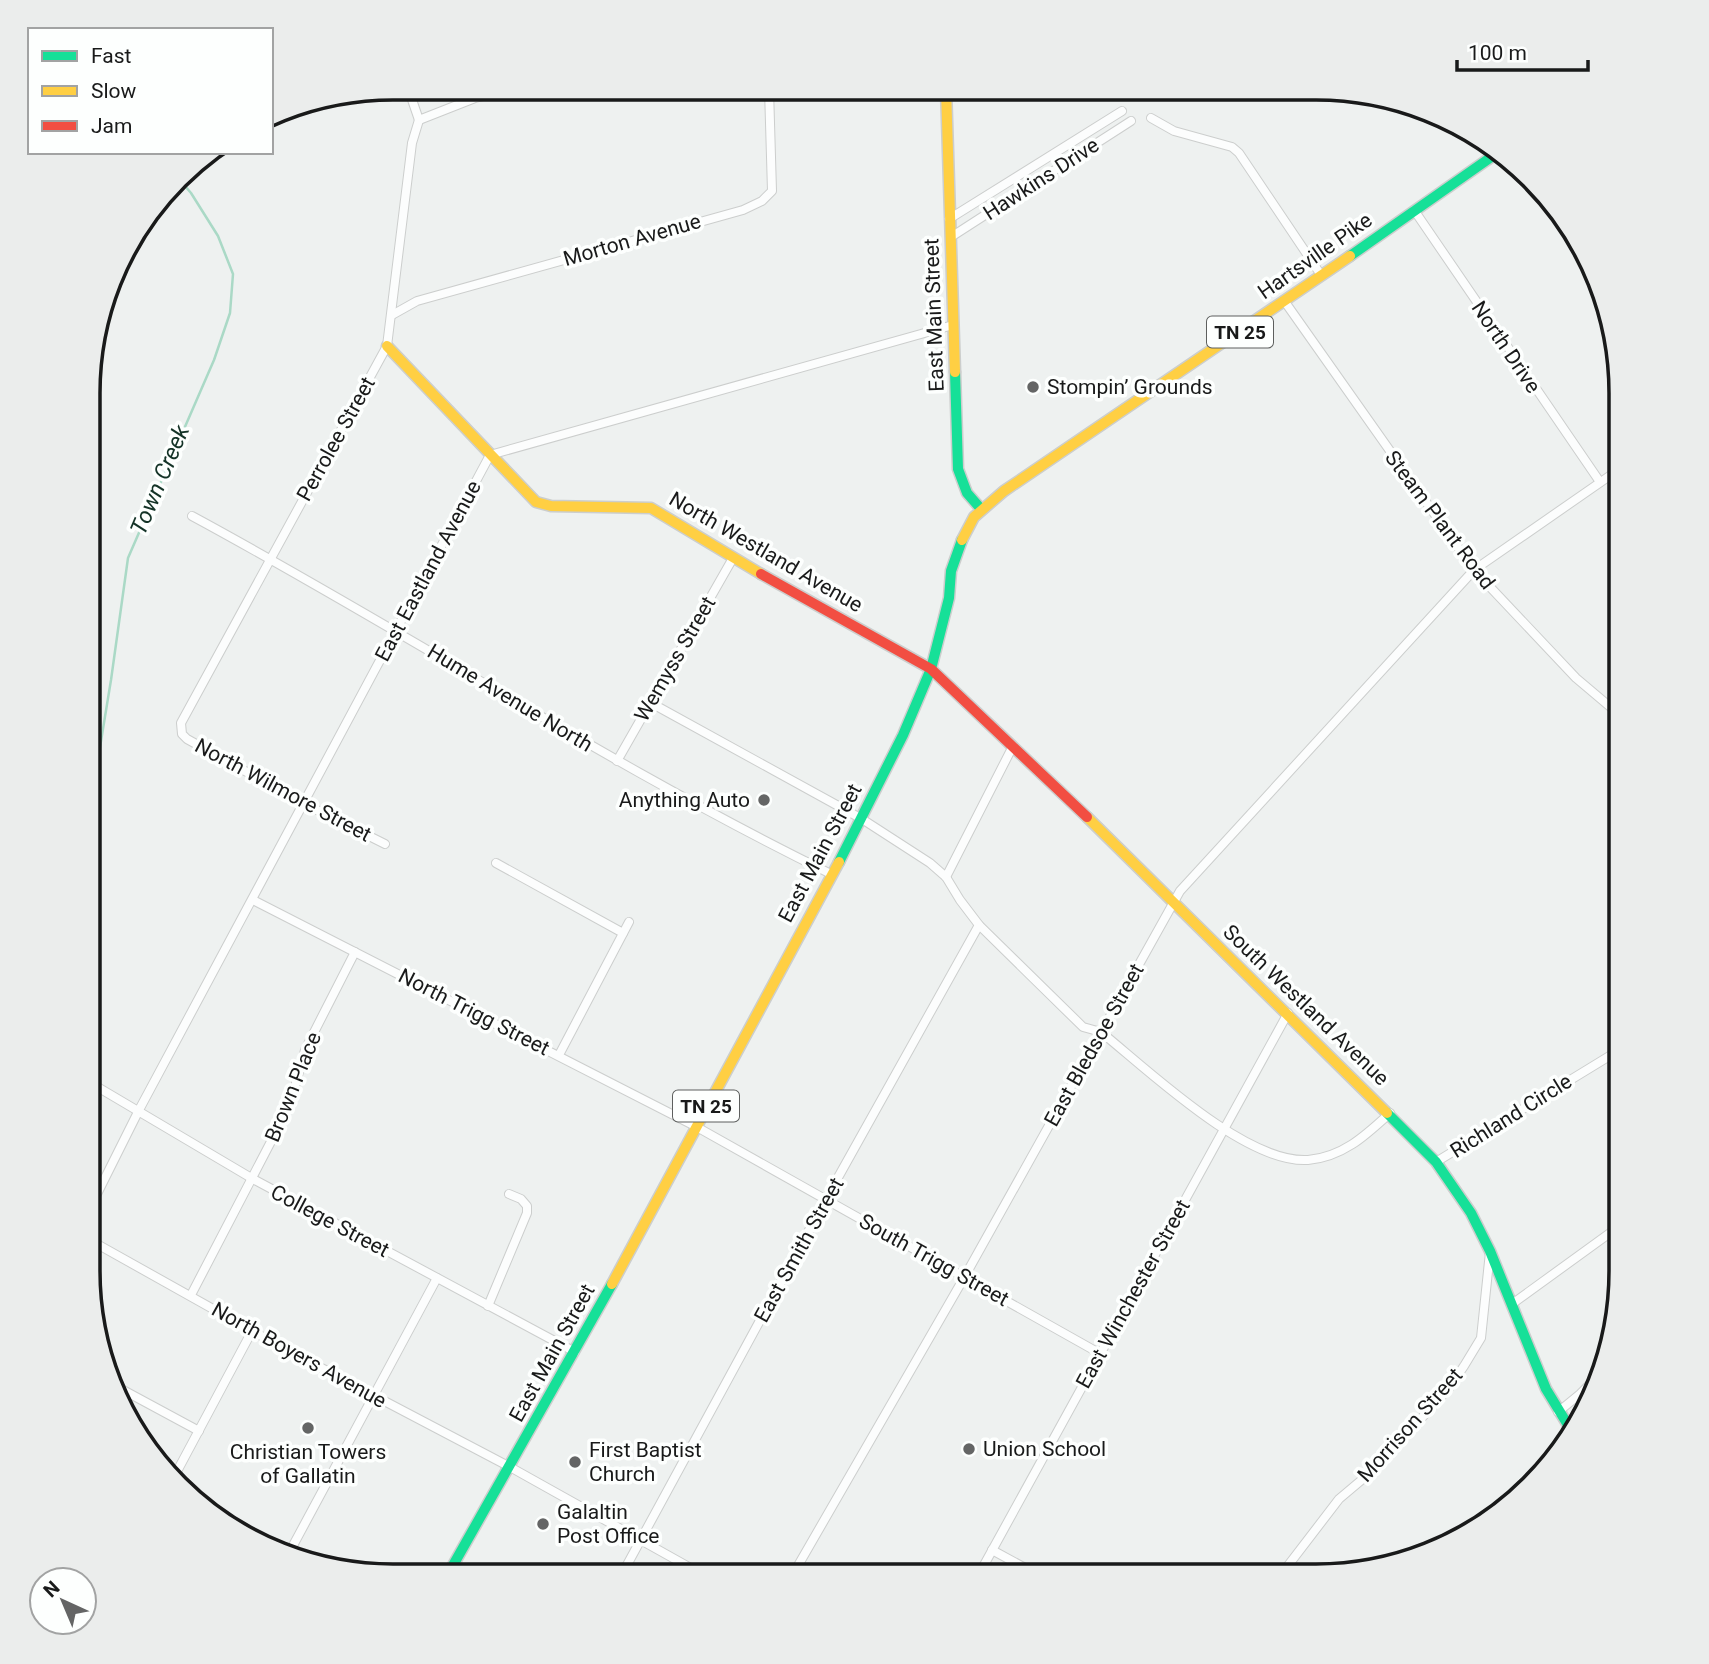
<svg xmlns="http://www.w3.org/2000/svg" width="1709" height="1664" viewBox="0 0 1709 1664" font-family="Roboto,sans-serif">
<style>
.lines{fill:none;stroke-linecap:round;stroke-linejoin:round}
.stream{stroke:#aad9c6;stroke-width:2.5}
.street-casing{stroke:#cccecd;stroke-width:10}
.fast-casing{stroke:#cccecd;stroke-width:13}
.slow-casing{stroke:#cccecd;stroke-width:13}
.jam-casing{stroke:#cccecd;stroke-width:13}
.street{stroke:#fcfdfd;stroke-width:8}
.fast{stroke:#16e098;stroke-width:10}
.slow{stroke:#ffcf43;stroke-width:10}
.jam{stroke:#f24e42;stroke-width:10}
.poi-dot{fill:#646565;stroke:#fdfffe;stroke-width:2.5}
.labels{text-anchor:middle;dominant-baseline:central;stroke-width:7;stroke-linejoin:round;paint-order:stroke}
.shield{fill:#fdfffe;stroke:#5d5f5e;stroke-width:2}
.shield-label{font-size:19px;font-weight:bold;fill:#191a1a}
.street-label{font-size:21px;fill:#191a1a;stroke:#fdfffe}
.poi-label{font-size:21px;fill:#191a1a;stroke:#fdfffe;text-anchor:start}
.water-label{font-size:23px;font-style:italic;fill:#143327;stroke:#fdfffe}
.rim{fill:none;stroke:#191a1a;stroke-width:3.5}
</style>
<rect width="100%" height="100%" fill="#eef1f0"/>
<g class="lines">
<!-- stream -->
<polyline class="stream" points="91,802 111,680 128,558 214,360 230,313 233,274 218,236 191,193 179,179"/>
<defs>
<g id="street">
<polyline points="408,88 419,120"/>
<polyline points="1151,118 1174,131 1232,147 1239,153 1321,275"/>
<polyline points="419,120 475,98 518,88"/>
<polyline points="1414,210 1600,482"/>
<polyline points="949,219 1122,111"/>
<polyline points="951,237 1131,121"/>
<polyline points="1285,302 1474,570 1576,678 1621,716"/>
<polyline points="392,315 417,301 743,210 762,201 772,191 769,89"/>
<path d="M192,516C407,632 612,767 831,874"/>
<path d="M651,703L862,819L930,863L946,877L960,900L979,925L1083,1027L1101,1032C1148,1070 1246,1164 1308,1160C1343,1157 1366,1135 1390,1113"/>
<polyline points="617,761 733,558"/>
<polyline points="385,844 303,803 187,739 182,734 181,723 387,346 412,143 419,120"/>
<polyline points="496,863 623,933"/>
<polyline points="946,877 1013,746"/>
<polyline points="253,900 695,1126 1099,1353"/>
<polyline points="559,1055 629,922"/>
<polyline points="89,1082 253,1179 575,1352"/>
<polyline points="1436,1162 1621,1049"/>
<polyline points="89,1210 139,1110 490,455 953,325"/>
<polyline points="88,1239 272,1342 510,1467 705,1576"/>
<polyline points="191,1295 290,1105 305,1050 355,952"/>
<polyline points="1512,1304 1621,1225"/>
<polyline points="488,1306 527,1213 527,1206 521,1199 509,1194"/>
<polyline points="110,1383 199,1431"/>
<polyline points="1558,1412 1580,1394 1598,1376"/>
<polyline points="174,1477 252,1331"/>
<polyline points="992,1550 1040,1576"/>
<polyline points="289,1553 437,1278"/>
<polyline points="621,1576 826,1199 979,925"/>
<polyline points="792,1576 965,1276 1180,891 1474,570 1621,468"/>
<polyline points="978,1576 1288,1013"/>
<polyline points="1280,1576 1339,1499 1377,1467 1449,1388 1464,1366 1481,1338 1490,1252"/>
</g>
<g id="fast">
<polyline points="1350,256 1497,153"/>
<polyline points="955,372 958,469 967,493 981,509"/>
<polyline points="839,862 903,735 931,669 949,598 951,571 962,540"/>
<polyline points="1387,1113 1436,1162 1471,1213 1490,1251 1546,1389 1571,1430"/>
<polyline points="447,1576 612,1284"/>
</g>
<g id="slow">
<polyline points="946,89 955,372"/>
<polyline points="387,346 536,502 551,506 651,508 761,574"/>
<polyline points="962,540 974,517 1004,491 1350,256"/>
<polyline points="1087,817 1387,1113"/>
<polyline points="612,1284 839,862"/>
</g>
<polyline id="jam" points="761,574 931,669 1087,817"/>
</defs>
<!-- street casing -->
<use href="#street" class="street-casing"/>
<!-- fast casing -->
<use href="#fast" class="fast-casing"/>
<!-- slow casing -->
<use href="#slow" class="slow-casing"/>
<!-- jam casing -->
<use href="#jam" class="jam-casing"/>
<!-- street -->
<use href="#street" class="street"/>
<!-- fast -->
<use href="#fast" class="fast"/>
<!-- slow -->
<use href="#slow" class="slow"/>
<!-- jam -->
<use href="#jam" class="jam"/>
</g>
<!-- markers -->
<g class="poi-dot">
<circle cx="1033" cy="387" r="7"/>
<circle cx="764" cy="800" r="7"/>
<circle cx="308" cy="1428" r="7"/>
<circle cx="969" cy="1449" r="7"/>
<circle cx="575" cy="1462" r="7"/>
<circle cx="543" cy="1524" r="7"/>
</g>
<g class="labels">
<!-- shield labels -->
<g class="shield">
<rect x="1207" y="316.5" width="66" height="31" rx="5"/>
<rect x="673" y="1090.5" width="66" height="31" rx="5"/>
</g>
<g class="shield-label">
<text x="1240" y="332">TN 25</text>
<text x="706" y="1106">TN 25</text>
</g>
<!-- street labels -->
<g class="street-label">
<text transform="translate(1041 179) rotate(-33)">Hawkins Drive</text>
<text transform="translate(632 240) rotate(-16)">Morton Avenue</text>
<text transform="translate(1315 256) rotate(-35)">Hartsville Pike</text>
<text transform="translate(934 315) rotate(-92)">East Main Street</text>
<text transform="translate(1506 347) rotate(56)">North Drive</text>
<text transform="translate(336 439) rotate(-61)">Perrolee Street</text>
<text transform="translate(1440 520) rotate(53)">Steam Plant Road</text>
<text transform="translate(766 552) rotate(30)">North Westland Avenue</text>
<text transform="translate(428 571) rotate(-62)">East Eastland Avenue</text>
<text transform="translate(675 659) rotate(-60)">Wemyss Street</text>
<text transform="translate(510 698) rotate(31)">Hume Avenue North</text>
<text transform="translate(283 790) rotate(28)">North Wilmore Street</text>
<text transform="translate(820 853) rotate(-62)">East Main Street</text>
<text transform="translate(1306 1005) rotate(44)">South Westland Avenue</text>
<text transform="translate(474 1012) rotate(27)">North Trigg Street</text>
<text transform="translate(1094 1045) rotate(-61)">East Bledsoe Street</text>
<text transform="translate(293 1087) rotate(-68)">Brown Place</text>
<text transform="translate(1511 1116) rotate(-32)">Richland Circle</text>
<text transform="translate(330 1221) rotate(28)">College Street</text>
<text transform="translate(799 1250) rotate(-61)">East Smith Street</text>
<text transform="translate(934 1260) rotate(29)">South Trigg Street</text>
<text transform="translate(1133 1294) rotate(-61)">East Winchester Street</text>
<text transform="translate(552 1353) rotate(-61)">East Main Street</text>
<text transform="translate(299 1355) rotate(29)">North Boyers Avenue</text>
<text transform="translate(1410 1425) rotate(-48)">Morrison Street</text>
</g>
<!-- poi labels -->
<g class="poi-label">
<text x="1047" y="387">Stompin’ Grounds</text>
<text x="750" y="800" text-anchor="end">Anything Auto</text>
<text x="983" y="1449">Union School</text>
<text x="589" y="1450">First Baptist<tspan x="589" dy="24">Church</tspan></text>
<text x="308" y="1452" text-anchor="middle">Christian Towers<tspan x="308" dy="24">of Gallatin</tspan></text>
<text x="557" y="1512">Galaltin<tspan x="557" dy="24">Post Office</tspan></text>
</g>
<!-- water labels -->
<g class="water-label">
<text transform="translate(160 480) rotate(-67)">Town Creek</text>
</g>
</g>
<!-- crop -->
<path d="M0 0H1709V1664H0ZM393 100H1316A293 293 0 0 1 1609 393V1271A293 293 0 0 1 1316 1564H393A293 293 0 0 1 100 1271V393A293 293 0 0 1 393 100Z" fill="#ebedec" fill-rule="evenodd"/>
<path class="rim" d="M393 100H1316A293 293 0 0 1 1609 393V1271A293 293 0 0 1 1316 1564H393A293 293 0 0 1 100 1271V393A293 293 0 0 1 393 100Z"/>
<!-- legend -->
<rect x="28" y="28" width="245" height="126" fill="#fdfffe" stroke="#a2a3a3" stroke-width="2"/>
<rect x="42" y="51" width="35" height="10" fill="#16e098" stroke="#a2a3a3" stroke-width="2"/>
<text x="91" y="63" font-size="21" fill="#191a1a">Fast</text>
<rect x="42" y="86" width="35" height="10" fill="#ffcf43" stroke="#a2a3a3" stroke-width="2"/>
<text x="91" y="98" font-size="21" fill="#191a1a">Slow</text>
<rect x="42" y="121" width="35" height="10" fill="#f24e42" stroke="#a2a3a3" stroke-width="2"/>
<text x="91" y="133" font-size="21" fill="#191a1a">Jam</text>
<!-- north arrow -->
<g transform="translate(63 1601) rotate(316)"><circle r="33" fill="#fdfffe" stroke="#a2a3a3" stroke-width="2"/>
<path d="M0-5L12 26L0 18L-12 26Z" fill="#646565"/>
<text y="-10" font-size="19" font-weight="bold" text-anchor="middle" fill="#191a1a">N</text>
</g>
<!-- scale -->
<path d="M1457 60v10h131v-10" fill="none" stroke="#191a1a" stroke-width="3.5"/>
<text x="1468" y="60" font-size="21" fill="#191a1a" stroke="#fdfffe" stroke-width="5" paint-order="stroke">100 m</text>
</svg>
